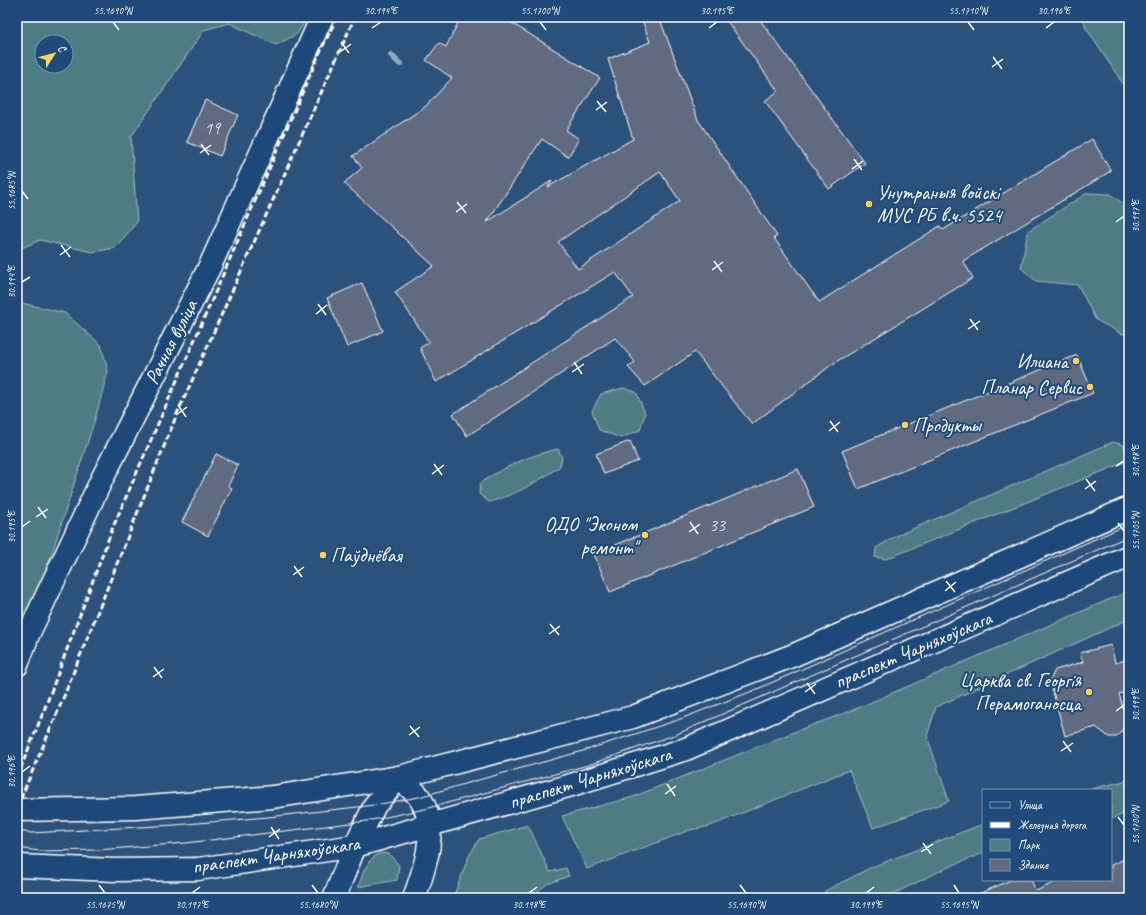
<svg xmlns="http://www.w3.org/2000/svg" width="1146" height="915" viewBox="0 0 1146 915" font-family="Caveat,sans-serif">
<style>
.green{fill:#4f7c84;stroke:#a7bec2;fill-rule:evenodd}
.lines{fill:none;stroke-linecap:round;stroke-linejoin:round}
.stream{stroke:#8dacc5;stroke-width:6}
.building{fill:#606b81;stroke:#fff;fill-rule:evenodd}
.minor-casing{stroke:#fff;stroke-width:25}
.major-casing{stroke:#fff;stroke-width:25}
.minor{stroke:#1f4a7a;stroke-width:22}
.major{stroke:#1f4a7a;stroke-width:22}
.tram{stroke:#fff;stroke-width:1}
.rail{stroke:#fff;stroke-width:3;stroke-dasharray:6 3;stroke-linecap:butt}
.ticks{fill:none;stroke:#fff;stroke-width:1.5}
.poi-dot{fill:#ffd166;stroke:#1f4a7a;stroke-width:1.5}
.labels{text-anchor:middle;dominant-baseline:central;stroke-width:4;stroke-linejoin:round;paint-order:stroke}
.number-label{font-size:18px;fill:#d7dae0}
.poi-label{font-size:20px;fill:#fff;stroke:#1f4a7a;text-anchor:end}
.street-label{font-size:20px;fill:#fff;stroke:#1f4a7a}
.neatline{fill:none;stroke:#fff;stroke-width:1.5}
.ticks-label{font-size:10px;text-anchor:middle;fill:#fff}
</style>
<rect width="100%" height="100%" fill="#2c517b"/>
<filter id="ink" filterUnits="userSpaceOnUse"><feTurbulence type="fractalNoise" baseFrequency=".025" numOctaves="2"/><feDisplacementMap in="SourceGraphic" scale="8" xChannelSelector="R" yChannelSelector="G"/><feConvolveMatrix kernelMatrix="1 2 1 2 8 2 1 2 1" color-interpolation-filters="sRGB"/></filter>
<g filter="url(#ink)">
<!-- green -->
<g class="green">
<path d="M17,17H306L307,18L297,34L276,45L229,23L204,30L131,137L137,222L115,248L92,252L40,240L17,250ZM42,42H66V66H42Z"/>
<polygon points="1083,17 1129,17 1129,93 1086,28"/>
<polygon points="1087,193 1110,194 1129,208 1129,333 1122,334 1096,320 1078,285 1036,281 1021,268 1028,231"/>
<polygon points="17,302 65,313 101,345 108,371 95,419 31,618 17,641"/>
<polygon points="623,388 636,392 645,413 640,430 621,438 599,430 592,411 601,394"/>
<polygon points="1113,442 1124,445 1128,461 886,559 875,557 876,548 896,536"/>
<path d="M558,449L562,457L560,466C538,482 515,495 489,502L479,494L480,483C504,467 530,455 558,449Z"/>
<polygon points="1129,591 1129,619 936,707 927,736 949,801 873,828 849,770 710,826 690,830 587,869 562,816 633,797 799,730 853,710"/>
<polygon points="1129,780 1129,812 1111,819 1111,790 1086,790"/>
<polygon points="983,824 983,853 944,869 885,898 820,898 825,891 872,867"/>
<polygon points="528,825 550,872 566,868 569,876 547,884 529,898 453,898 469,856 479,839"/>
<path d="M380,853L389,854L399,865L397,880L358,887C364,872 365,861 380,853Z"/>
</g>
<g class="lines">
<!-- stream -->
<polyline class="stream" points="391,55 400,64"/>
</g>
<!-- building -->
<g class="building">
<path d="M461,17H502L600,78L566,130L579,139L568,157L542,139L487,222L553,180L548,187L633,139L608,59L650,42L641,17H659L698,120L777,236L774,238L819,302L940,226L943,230L1092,139L1111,171L963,261L973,278L834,363L752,424L695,352L645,386L628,367L635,362L615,338L467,436L453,414L633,297L615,272L436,382L420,348L429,342L395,292L434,266L344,183L362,168L353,156L426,106L452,78L426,60L439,43L446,47ZM660,172L680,201L578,269L558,242Z"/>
<polygon points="724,17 758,17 865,163 829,189 765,101 778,91"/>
<polygon points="205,100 238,115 220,156 187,142"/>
<polygon points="362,283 383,331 347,347 327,298"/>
<polygon points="1077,355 1093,393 858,489 842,451"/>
<polygon points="630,441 638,461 604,474 596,454"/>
<polygon points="216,454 238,465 228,486 232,488 208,536 182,522"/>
<polygon points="798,469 814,507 610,592 594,554"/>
<polygon points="1111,645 1115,663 1129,659 1129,691 1119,694 1126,719 1122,731 1116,737 1109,737 1096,727 1065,736 1050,681 1055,670 1083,662 1080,653"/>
<polygon points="1129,857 1129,898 969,898 1011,880 1031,880 1036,891 1060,880 1111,880 1111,865"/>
</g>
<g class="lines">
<defs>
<polyline id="minor" points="17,665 28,635 101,481 210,266 322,17"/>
<g id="major">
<path d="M399,777C405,784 414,790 419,797C440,826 425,868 414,898"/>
<polyline points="17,810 136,808 273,797 399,777 633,717 794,655 1129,508"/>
<polyline points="17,866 116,870 198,869 355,846 568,786 686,749 1129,556"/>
<polyline points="334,898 355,846 375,805 399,777"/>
</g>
</defs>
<!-- minor casing -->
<use href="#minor" class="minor-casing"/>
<!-- major casing -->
<use href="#major" class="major-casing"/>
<!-- minor -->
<use href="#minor" class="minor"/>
<!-- major -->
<use href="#major" class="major"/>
<!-- tram -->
<g class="tram">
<polyline points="17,831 31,833 175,825 268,817 375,805 419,797 482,779 583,751 675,721 755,690 1129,524"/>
<polyline points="17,848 40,851 98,850 186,843 367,821 425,809 588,765 677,734 1129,536"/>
</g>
<!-- rail -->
<g class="rail">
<polyline points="17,777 43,713 113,527 320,52 337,17"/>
<polyline points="17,807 56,716 177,414 355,17"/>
</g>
</g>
</g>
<!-- ticks -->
<path class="ticks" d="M113,22L119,30M540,22L546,30M968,22L974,30M372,28L381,22M709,28L717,22M1046,28L1054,22M341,42L349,53M340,52L351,44M993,57L1002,69M992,67L1003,59M597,101L606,112M596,110L607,102M201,144L209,155M200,153L211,145M854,159L862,170M852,169L863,161M22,191L28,199M457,202L466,213M456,212L467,204M1116,222L1124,216M61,245L70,257M60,255L71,247M714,261L722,272M712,270L723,262M22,282L30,277M318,304L326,315M316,314L327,305M970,319L978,330M968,329L980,321M574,362L582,374M572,372L584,364M178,405L186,417M176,415L187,407M830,421L838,432M829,431L840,422M434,464L442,475M1116,466L1124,461M432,474L444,465M1086,479L1095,491M1085,489L1096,481M38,507L46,518M36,517L48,509M690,522L698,534M1118,523L1124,531M22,527L30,521M689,532L700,524M294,566L302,577M293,575L304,567M946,581L955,592M945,591L956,582M550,624L559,635M549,634L560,626M154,667L162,678M153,677L164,669M807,683L815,694M805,692L816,684M1116,711L1124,705M410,726L419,737M409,735L420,727M1063,741L1071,752M1061,751L1073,743M22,772L30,766M667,784L675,796M665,794L676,786M1118,817L1124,825M271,827L279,839M269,837L280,829M923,843L931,854M921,852L933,844M99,885L105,893M312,885L318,893M740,885L746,893M954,885L959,893M192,893L200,887M529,893L537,887M866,893L874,887"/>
<!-- markers -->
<g class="poi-dot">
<circle cx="869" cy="204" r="4"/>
<circle cx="1076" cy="361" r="4"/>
<circle cx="1090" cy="387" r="4"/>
<circle cx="905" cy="425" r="4"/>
<circle cx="645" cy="535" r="4"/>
<circle cx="323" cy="555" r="4"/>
<circle cx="1089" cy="692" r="4"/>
</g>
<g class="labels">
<!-- number labels -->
<g class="number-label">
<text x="212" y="128">19</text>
<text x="717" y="525">33</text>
</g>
<!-- poi labels -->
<g class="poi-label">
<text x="877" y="192" text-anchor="start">Унутраныя войскі<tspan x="877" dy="23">МУС РБ в.ч. 5524</tspan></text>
<text x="1068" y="361">Илиана</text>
<text x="1082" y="387">Планар Сервис</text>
<text x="913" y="425" text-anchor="start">Продукты</text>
<text x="637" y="524">ОДО "Эконом<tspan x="637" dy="23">ремонт"</tspan></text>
<text x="331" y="555" text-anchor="start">Паўднёвая</text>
<text x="1081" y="680">Царква св. Георгія<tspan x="1081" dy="23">Перамоганосца</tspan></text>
</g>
<!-- street labels -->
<g class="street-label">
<text transform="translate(171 342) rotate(-63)">Рачная вуліца</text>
<text transform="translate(913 650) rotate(-23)">праспект Чарняхоўскага</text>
<text transform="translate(590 778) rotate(-17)">праспект Чарняхоўскага</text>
<text transform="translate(276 855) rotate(-8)">праспект Чарняхоўскага</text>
</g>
</g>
<!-- margin -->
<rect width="1146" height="915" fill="none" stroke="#1f4a7a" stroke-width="44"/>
<!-- legend -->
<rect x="982" y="789" width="130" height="92" fill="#1f4a7a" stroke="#7992af"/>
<rect x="990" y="802" width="20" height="6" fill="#1f4a7a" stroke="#7992af"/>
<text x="1018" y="809" font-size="12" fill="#ffffff">Улица</text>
<rect x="990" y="822" width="20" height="6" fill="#ffffff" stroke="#7992af"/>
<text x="1018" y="829" font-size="12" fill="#ffffff">Железная дорога</text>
<rect x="990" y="839" width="20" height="12" fill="#4f7c84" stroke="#7992af"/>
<text x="1018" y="849" font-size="12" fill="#ffffff">Парк</text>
<rect x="990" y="859" width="20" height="12" fill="#606b81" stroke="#7992af"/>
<text x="1018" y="869" font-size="12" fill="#ffffff">Здание</text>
<!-- north arrow -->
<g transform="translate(54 54) rotate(54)"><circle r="19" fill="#1f4a7a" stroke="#7992af"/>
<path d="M0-3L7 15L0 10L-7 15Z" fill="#ffd166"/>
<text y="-6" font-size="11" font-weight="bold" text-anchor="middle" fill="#ffffff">С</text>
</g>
<rect x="22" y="22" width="1102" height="871" class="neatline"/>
<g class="ticks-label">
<text x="113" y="14">55.1690°N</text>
<text x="381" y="14">30.194°E</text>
<text x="540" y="14">55.1700°N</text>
<text x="717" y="14">30.195°E</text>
<text x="968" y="14">55.1710°N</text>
<text x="1054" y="14">30.196°E</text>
<text transform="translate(11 191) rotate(-90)" y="4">55.1685°N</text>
<text transform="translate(1135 216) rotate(-90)" y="4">30.197°E</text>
<text transform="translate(11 282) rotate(-90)" y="4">30.194°E</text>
<text transform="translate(1135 461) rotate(-90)" y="4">30.198°E</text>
<text transform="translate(11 527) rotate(-90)" y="4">30.195°E</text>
<text transform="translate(1135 531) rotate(-90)" y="4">55.1705°N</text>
<text transform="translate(1135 705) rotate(-90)" y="4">30.199°E</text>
<text transform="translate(11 772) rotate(-90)" y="4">30.196°E</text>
<text transform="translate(1135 825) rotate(-90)" y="4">55.1700°N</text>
<text x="105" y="908">55.1675°N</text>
<text x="192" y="908">30.197°E</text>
<text x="318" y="908">55.1680°N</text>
<text x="529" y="908">30.198°E</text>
<text x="746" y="908">55.1690°N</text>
<text x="866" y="908">30.199°E</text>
<text x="959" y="908">55.1695°N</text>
</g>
</svg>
